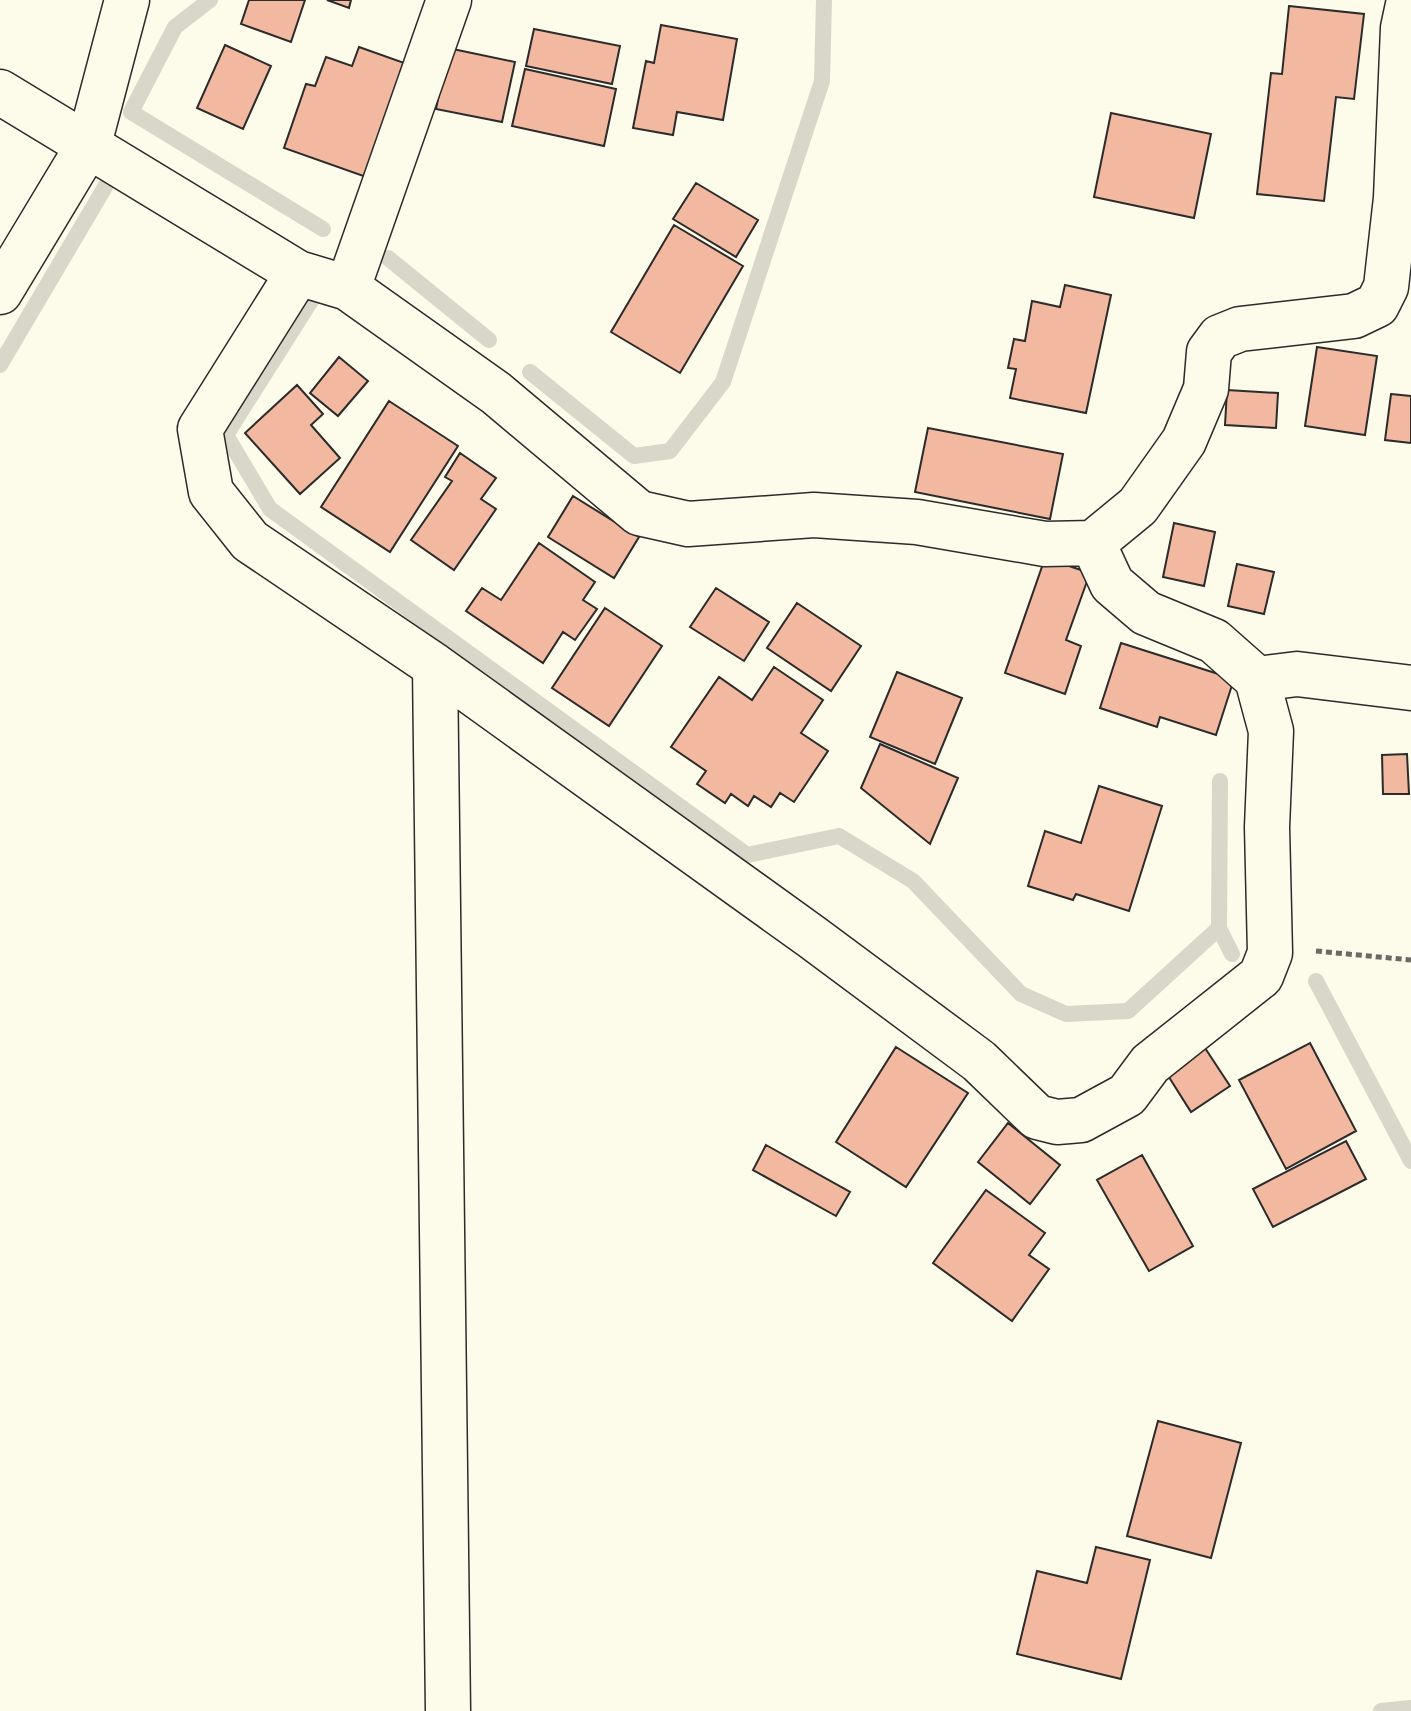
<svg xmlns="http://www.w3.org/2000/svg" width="1411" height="1711" viewBox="0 0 1411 1711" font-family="'DM Sans',sans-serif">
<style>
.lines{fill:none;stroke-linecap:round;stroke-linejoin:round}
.stream{stroke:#d8d7c9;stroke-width:16}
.building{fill:#f2b8a0;stroke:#2b2b2b;stroke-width:2}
.minor-casing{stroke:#2b2b2b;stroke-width:47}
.path{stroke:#6a6964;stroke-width:5;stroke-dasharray:6 4;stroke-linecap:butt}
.minor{stroke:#fdfbea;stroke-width:44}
</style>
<rect width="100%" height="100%" fill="#fdfbea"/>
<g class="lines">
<path class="stream" d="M210 0 175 27 131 112 323 229
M388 258 489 340
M314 296 226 435 270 509 747 855 839 836 913 881 1021 994 1066 1014 1128 1011 1219 928 1220 781
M0 365 105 187
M530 372 634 456 670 451 723 382 822 81 824 0
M1219 928 1232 954
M1316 981 1411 1161
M1381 1711 1411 1708"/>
</g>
<path class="building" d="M249 0H305L291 42 241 24Z
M327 0H351L349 8Z
M1289 6 1364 14 1354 99 1336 97 1324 201 1257 194 1271 73 1282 74Z
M661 25 737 39 723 120 677 112 673 135 633 128 646 61 654 63Z
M534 29 620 46 612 84 526 66Z
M225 45 271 66 243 129 197 108Z
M359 47 410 65 369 178 284 148 306 84 315 86 326 57 352 66Z
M448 48 515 62 502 122 436 109Z
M525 69 616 89 604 146 512 126Z
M1111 113 1211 134 1194 218 1094 197Z
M696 183 758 220 736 257 673 219Z
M674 225 743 266 680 373 611 332Z
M1065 285 1111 295 1086 413 1010 398 1016 369 1008 368 1014 339 1025 341 1032 301 1060 307Z
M1317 347 1377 356 1365 435 1305 426Z
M339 357 368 381 338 416 310 393Z
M297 385 323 414 311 425 340 458 300 494 245 433Z
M1227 390 1278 393 1276 428 1225 425Z
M1391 394 1411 396V443L1385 440Z
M389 401 458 446 390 552 321 507Z
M928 428 1063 454 1050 519 915 492Z
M460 453 496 478 481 499 496 509 454 570 411 540 452 481 445 477Z
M573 496 639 537 614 578 548 537Z
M1174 523 1215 532 1204 586 1163 577Z
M539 543 595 582 583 600 597 609 575 640 563 632 543 663 466 611 482 588 501 600Z
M1045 558 1090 573 1066 640 1081 646 1065 694 1005 673Z
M1237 564 1274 572 1264 614 1228 606Z
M716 588 769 622 744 661 690 627Z
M797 603 861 646 831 691 767 648Z
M605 608 662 646 609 726 552 688Z
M1121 643 1234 679 1216 735 1160 717 1157 727 1100 708Z
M774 667 823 700 801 733 828 751 794 802 780 793 771 807 754 796 748 806 731 794 725 803 697 784 706 771 671 747 719 677 752 700Z
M897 672 962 698 935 764 870 737Z
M880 744 958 778 930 844 861 788Z
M1407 754 1409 794H1383L1382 755Z
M1099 786 1162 806 1129 911 1076 894 1073 900 1028 886 1045 831 1081 843Z
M1310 1043 1356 1131 1286 1169 1239 1080Z
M896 1047 968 1093 906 1187 836 1142Z
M1205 1048 1230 1086 1191 1112 1167 1074Z
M1008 1123 1060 1165 1030 1204 978 1162Z
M1346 1141 1366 1179 1273 1227 1253 1189Z
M766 1145 850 1192 836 1216 753 1170Z
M1142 1155 1193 1246 1149 1271 1097 1180Z
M986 1190 1045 1233 1029 1255 1049 1269 1012 1321 933 1263Z
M1158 1421 1241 1443 1211 1558 1127 1536Z
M1096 1547 1150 1560 1121 1679 1017 1654 1037 1571 1087 1583Z"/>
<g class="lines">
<g class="minor-casing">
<path id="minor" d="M0 92 298 273 348 288 496 393 639 513 688 524 814 515 917 522 1045 544 1093 543 1138 506 1184 441 1206 389 1209 352 1220 337 1240 329 1354 316 1377 305 1386 287 1396 198 1403 28 1409 0
M298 273 200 429 211 492 250 541 435 666 812 937 979 1061 1037 1117 1057 1122 1081 1120 1127 1095 1150 1064 1261 976 1270 953 1267 827 1271 731 1257 679 1214 641 1146 613 1112 584 1093 543
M348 288 449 0
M0 292 89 144 127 0
M435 666 448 1711
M1257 679 1297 674 1411 688"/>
</g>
<path class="path" d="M1316 951 1411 960"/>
<use href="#minor" class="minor"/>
</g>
</svg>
